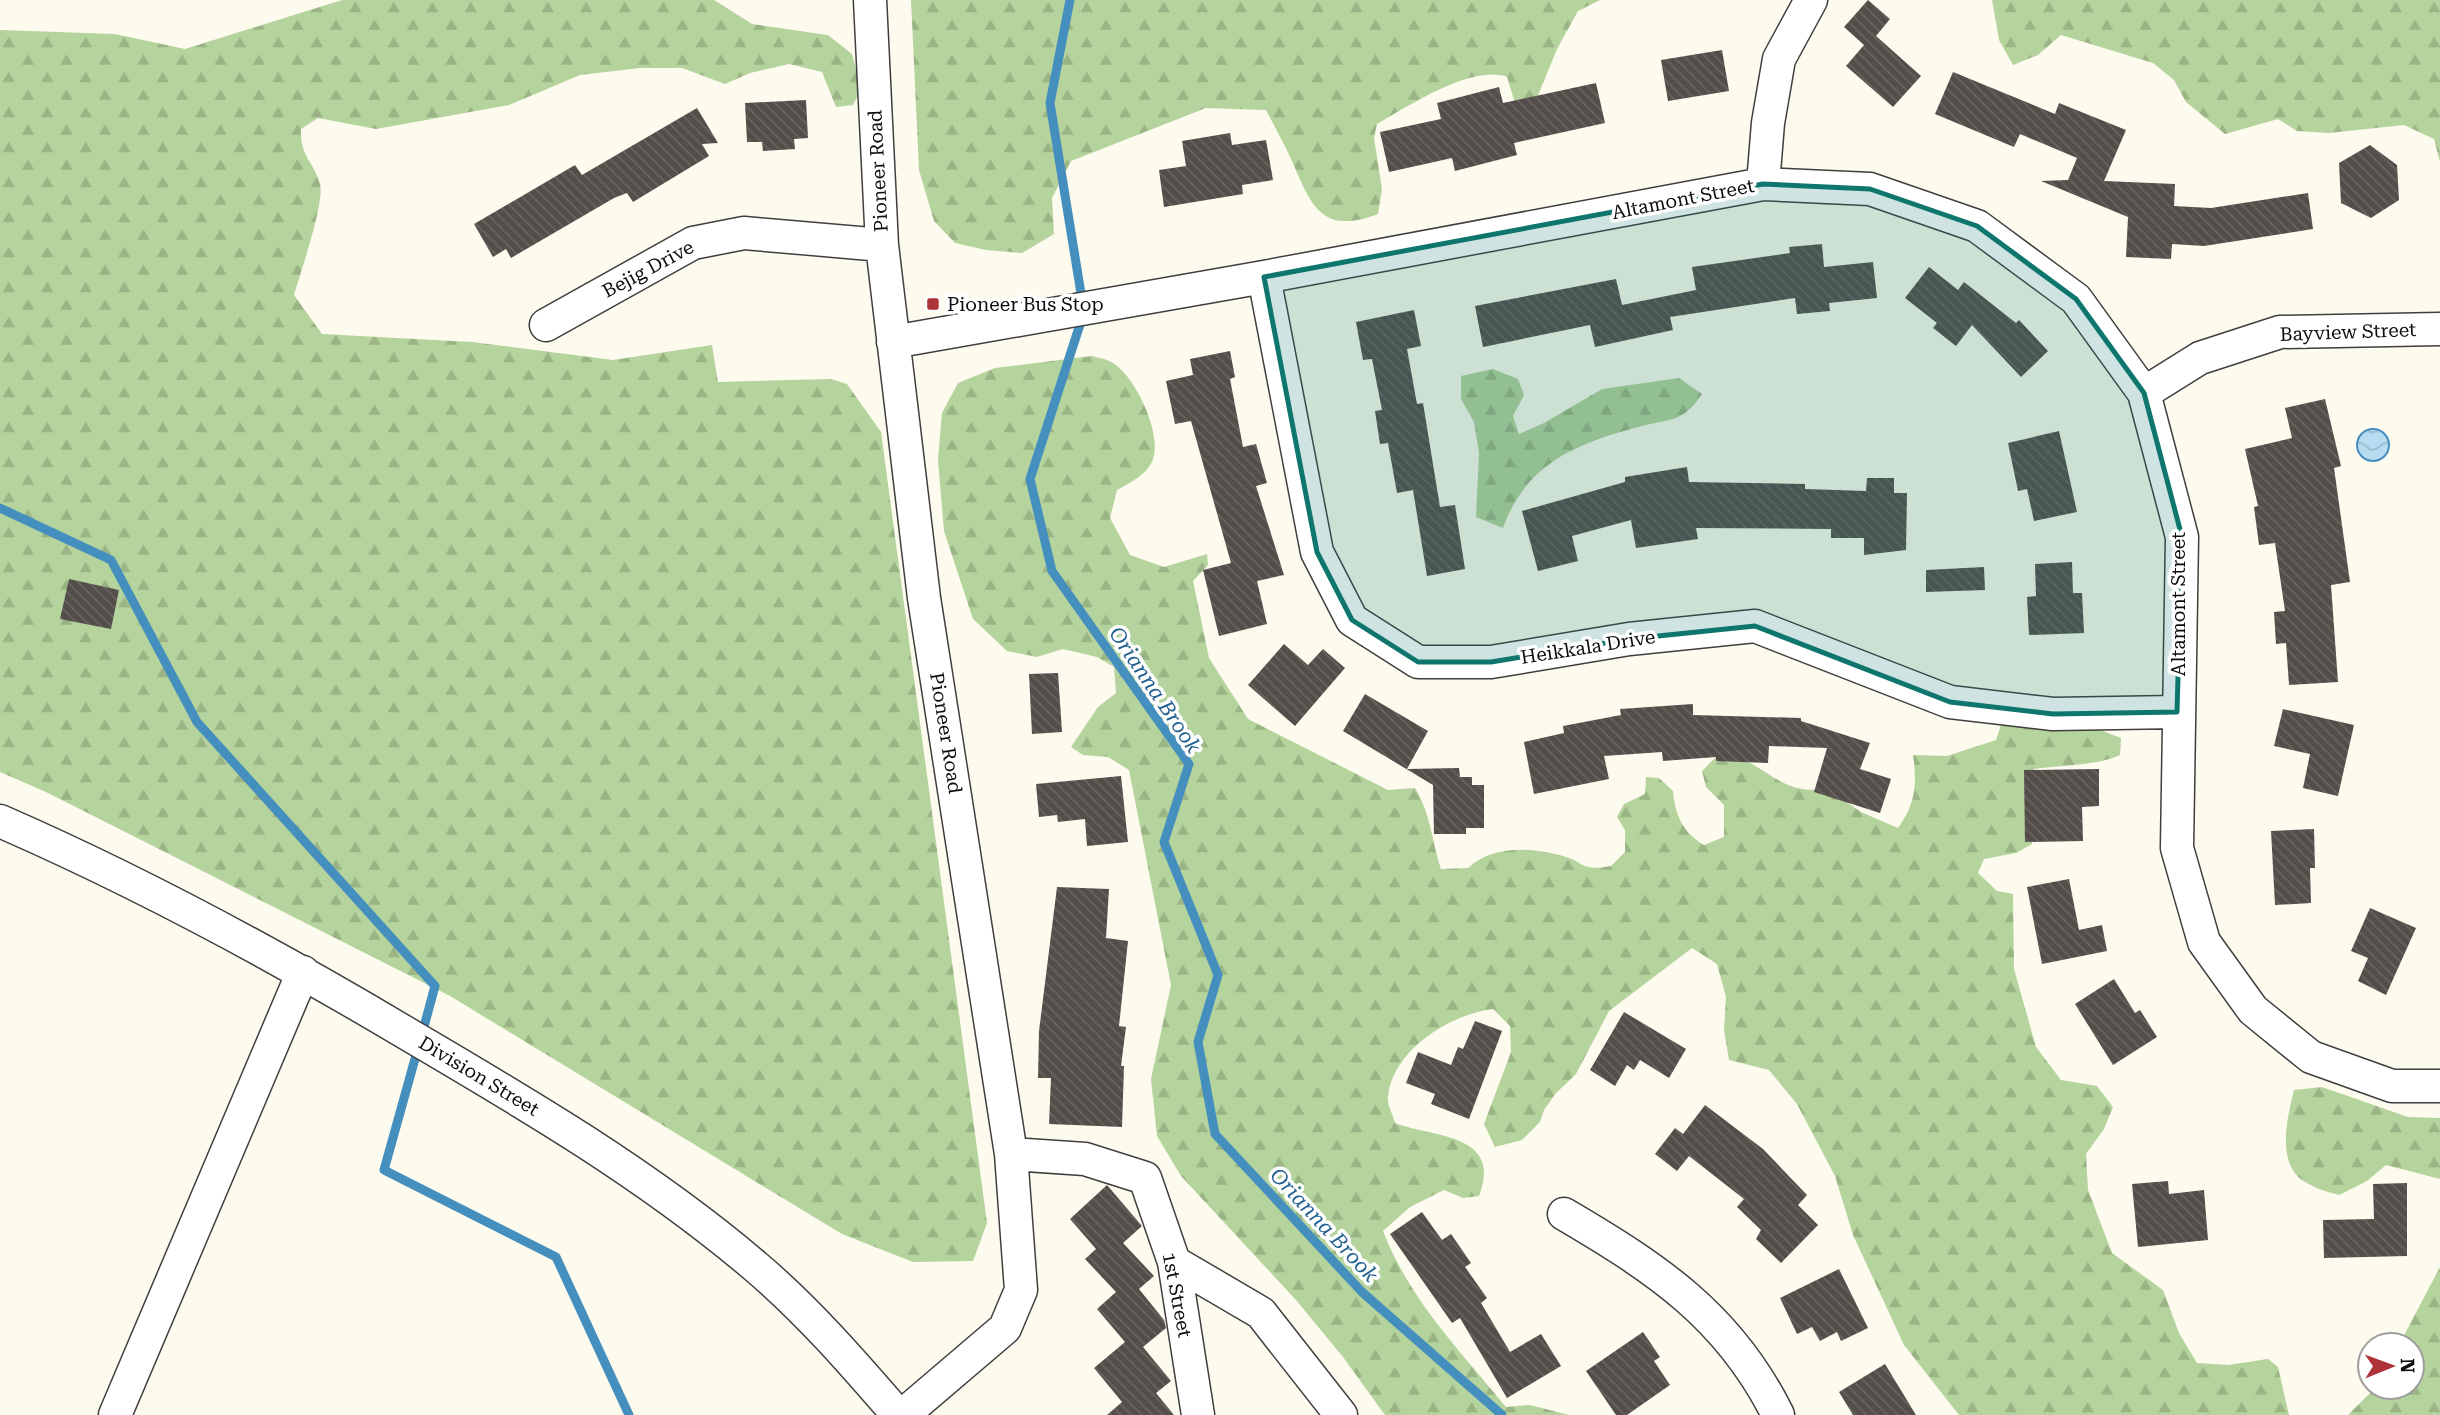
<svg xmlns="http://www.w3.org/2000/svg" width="2440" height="1415" viewBox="0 0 2440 1415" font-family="'Roboto Serif',serif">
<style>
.forest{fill:url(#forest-firs)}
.water{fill:url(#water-waves);stroke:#458fbf;stroke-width:2}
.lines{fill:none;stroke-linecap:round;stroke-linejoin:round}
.stream{stroke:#458fbf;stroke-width:9}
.building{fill:url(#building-back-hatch)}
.minor-casing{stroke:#3f3f3f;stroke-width:35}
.minor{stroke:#fff;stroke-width:32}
.marked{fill:#0f766e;fill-opacity:0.2;stroke:#0f766e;stroke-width:5;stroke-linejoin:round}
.poi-dot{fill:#ae3339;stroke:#fff;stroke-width:2.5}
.labels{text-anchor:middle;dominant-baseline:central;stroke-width:7;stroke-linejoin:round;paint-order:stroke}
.street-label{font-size:19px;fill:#0c0c0c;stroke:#fff}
.poi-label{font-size:19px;fill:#0c0c0c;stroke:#fff;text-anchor:start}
.water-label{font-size:21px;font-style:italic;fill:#236191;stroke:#fff}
</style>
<defs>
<pattern id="forest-firs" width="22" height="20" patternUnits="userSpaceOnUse" patternTransform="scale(1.75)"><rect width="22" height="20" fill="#b5d39c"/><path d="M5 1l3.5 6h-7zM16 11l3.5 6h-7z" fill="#9ab485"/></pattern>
<pattern id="water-waves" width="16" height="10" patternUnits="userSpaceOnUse" patternTransform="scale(1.75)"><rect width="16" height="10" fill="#b7dbf0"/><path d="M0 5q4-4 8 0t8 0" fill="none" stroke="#9cbbcd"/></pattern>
<pattern id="building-back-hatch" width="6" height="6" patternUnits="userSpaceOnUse" patternTransform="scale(1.75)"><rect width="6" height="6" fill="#544e4a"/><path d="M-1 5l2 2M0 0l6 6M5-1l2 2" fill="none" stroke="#686360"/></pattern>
</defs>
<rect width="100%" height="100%" fill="#fdfaee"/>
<path class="forest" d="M342 0H714L752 24 828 35 852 54 861 89 853 105 836 107 822 72 789 64 750 73 725 84 682 68H640L580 75 509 105 376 129 318 118 301 129C300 157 313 160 320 184 325 202 300 274 294 295L322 334 472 342 613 360 712 345 718 382 831 379 847 384 881 432 987 1223 973 1261 913 1262 842 1234 450 996 46 792 0 772V30L115 34 185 49Z
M911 0H1600L1578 11 1557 49 1532 110 1519 116 1507 77C1472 64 1409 106 1377 124L1374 138 1382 189 1378 214C1320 236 1311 204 1291 159 1284 143 1274 126 1266 110L1206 108 1071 161 1052 198 1054 234 1022 253 986 250 955 243 934 221 919 170Z
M1992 0H2440V162L2434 139 2404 125 2329 133 2297 131 2278 119 2225 134 2186 102 2174 80 2153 63 2061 35 2038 55 2013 65 1999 40Z
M1092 356C1099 358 1107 359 1113 363 1135 376 1162 433 1153 459 1148 474 1130 483 1117 490L1110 518 1130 555 1164 567 1207 554 1208 565 1193 581 1209 658 1248 719 1388 790 1415 788C1430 812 1432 841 1441 869L1468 868C1495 843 1537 848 1569 858 1576 860 1582 866 1589 867 1595 869 1605 867 1611 866L1625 852V830L1617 817 1624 804 1645 794 1646 777 1659 778 1673 791C1675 815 1683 833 1704 845L1724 837V805L1706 787 1702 771 1720 753C1731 756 1743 758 1752 764 1781 781 1791 793 1827 789L1861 812 1898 828C1916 803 1917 784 1913 755L1947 756 1996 740 2001 725 2016 716 2095 728 2121 738 2120 755C2096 766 2061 765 2034 769 2026 795 2034 818 2032 844L2016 853 1984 859 1978 873 1997 891 2013 894 2014 969 2036 1047 2061 1080 2097 1086 2113 1107 2104 1129 2086 1154 2088 1190 2112 1253 2163 1290 2179 1333 2197 1363 2228 1365 2268 1359 2278 1367 2289 1415H1959L1904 1345 1853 1235 1835 1176 1797 1104 1769 1070 1729 1060 1724 1030 1726 997 1717 964 1692 948 1609 1011 1576 1074 1556 1093 1544 1110 1540 1122 1522 1140 1495 1147 1484 1124 1511 1052 1510 1026 1493 1009C1451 1014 1392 1050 1388 1097 1387 1105 1393 1115 1395 1123 1434 1138 1503 1133 1479 1196L1463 1198 1444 1190 1410 1207 1383 1231C1409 1299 1461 1352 1506 1407L1530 1405 1569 1415H1385L1343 1357 1296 1300 1181 1176 1157 1136 1151 1079 1171 985 1129 770 1108 757 1083 755 1071 747 1098 707 1116 693 1114 667 1097 657 1063 649 1037 657 1007 651 973 619 944 531 938 460 942 413 958 383 995 368Z
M1493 369 1518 379 1524 395 1513 416 1519 434 1544 423 1602 389 1679 378 1702 394C1682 424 1670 418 1638 427 1575 444 1526 464 1503 528L1476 517 1479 453 1474 422 1461 399V376Z
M2322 1087 2408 1117 2440 1118V1179L2386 1165 2367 1181 2339 1195C2328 1192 2317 1189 2307 1183 2275 1166 2287 1119 2294 1090Z
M2440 1267V1415H2348L2376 1387H2412V1345H2399Z"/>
<path class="water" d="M2357 445a16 16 0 1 1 32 0a16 16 0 1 1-32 0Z"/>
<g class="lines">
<path class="stream" d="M1070 0 1050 103 1084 312 1030 479 1052 571 1189 764 1164 842 1218 975 1198 1042 1215 1134 1362 1292 1502 1415
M0 508 111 560 197 722 435 986 422 1034
M418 1048 384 1170 556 1257 629 1415"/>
</g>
<path class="building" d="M1868 0 1890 19 1876 36 1921 76 1893 107 1846 66 1864 45 1844 27Z
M1722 50 1729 91 1668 101 1661 60Z
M1953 72 2055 114 2059 103 2126 130 2104 181 2175 184 2174 206 2211 208 2308 193 2313 229 2204 246 2172 244 2171 259 2126 257 2128 217 2041 181 2068 180 2077 158 2020 134 2014 147 1935 114Z
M1596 83 1605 123 1514 143 1517 155 1455 171 1452 158 1389 172 1380 132 1441 119 1437 103 1499 87 1503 103Z
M806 100 808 138 794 139 795 149 763 151 762 142H747L745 103Z
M697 108 718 143 702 144 709 156 633 202 627 193 614 198 511 258 506 249 493 257 474 224 575 165 582 175Z
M1230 133 1232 145 1266 140 1273 180 1242 185 1243 194 1164 207 1159 170 1186 166 1182 141Z
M2370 145 2397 165 2399 200 2371 218 2341 203 2339 163Z
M1822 244 1824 267 1873 262 1877 298 1829 303 1830 311 1797 314 1795 298 1670 317 1673 330 1595 347 1590 325 1483 347 1475 306 1616 279 1622 305 1696 290 1692 267 1790 253 1789 247Z
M1929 267 1958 290 1964 282 2016 323 2019 320 2048 351 2021 377 1972 325 1956 346 1933 328 1937 323 1905 298Z
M1414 310 1421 346 1407 349 1417 404 1423 403 1440 507 1455 505 1465 569 1427 576 1413 490 1397 493 1388 443 1380 444 1375 411 1382 410 1372 359 1363 360 1356 322Z
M1230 351 1235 377 1230 379 1243 447 1256 444 1267 483 1256 486 1284 575 1257 581 1267 624 1219 636 1203 570 1231 563 1191 421 1175 424 1166 381 1193 375 1190 359Z
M2325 399 2341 466 2334 468 2350 582 2331 585 2338 682 2289 685 2286 643 2276 644 2274 612 2285 611 2275 543 2259 545 2254 507 2258 506 2245 449 2292 438 2285 408Z
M2059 431 2077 512 2034 521 2027 489 2018 491 2008 443Z
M1687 467 1689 482 1805 484V489L1866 491 1867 478H1894V493H1907L1906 550 1864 555V538H1831V529L1696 528 1698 539 1636 548 1631 520 1572 536 1578 561 1538 571 1522 511 1625 482V477Z
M2072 562 2073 593H2082L2084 633 2029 635 2027 597 2036 596 2035 564Z
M1984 567 1985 590 1926 592V570Z
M69 579 119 590 111 629 60 619Z
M1284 644 1308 665 1323 649 1345 668 1295 726 1248 685Z
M1058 673 1062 732 1032 734 1029 674Z
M1365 694 1428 731 1407 769 1459 768 1460 777H1472V785H1484V828H1466V834H1434L1433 785 1343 731Z
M1693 704V715L1801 718V721L1870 743 1860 769 1891 779 1880 813 1814 792 1827 748 1769 746 1768 763 1716 761V757L1663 761 1662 752 1604 756 1609 779 1534 794 1524 742 1564 733 1563 726 1621 715 1620 709Z
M2283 709 2354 725 2338 796 2303 788 2310 754 2274 746Z
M2099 769V806L2082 807 2083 841 2025 842 2024 770Z
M1121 776 1128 842 1087 846 1085 819 1058 822 1057 815 1039 817 1036 784Z
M2314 829 2315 868H2310L2311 903 2275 905 2271 831Z
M2069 879 2079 930 2102 925 2107 951 2042 964 2027 887Z
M1057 887 1109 889 1106 938 1128 941 1119 1026 1126 1027 1121 1066H1124L1122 1127 1049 1124 1051 1078H1038L1039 1031Z
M2370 908 2416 928 2386 995 2358 981 2368 958 2351 951Z
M2114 979 2135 1013 2140 1010 2157 1037 2113 1065 2075 1004Z
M1624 1012 1686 1049 1669 1078 1640 1060 1634 1070 1627 1065 1615 1086 1590 1070Z
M1475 1021 1502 1031 1469 1119 1431 1104 1435 1094 1406 1083 1418 1052 1451 1065 1458 1047 1463 1049Z
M1705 1105 1763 1149 1807 1195 1798 1205 1818 1225 1781 1263 1756 1239 1761 1230 1737 1207 1744 1199 1689 1156 1677 1171 1655 1154 1675 1128 1683 1134Z
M2168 1181 2169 1194 2204 1190 2208 1240 2138 1247 2132 1184Z
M2407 1183V1256L2324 1258 2323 1220 2374 1219 2373 1184Z
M1107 1185 1142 1226 1123 1243 1154 1276 1139 1289 1164 1320 1166 1328 1143 1347 1171 1381 1156 1393 1174 1415H1107L1122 1402 1094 1368 1125 1342 1097 1309 1116 1292 1085 1259 1096 1249 1070 1219Z
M1422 1212 1442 1240 1451 1234 1471 1263 1465 1267 1487 1298 1481 1303 1510 1352 1541 1334 1561 1366 1507 1398 1460 1318 1452 1323 1390 1234Z
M1839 1269 1868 1328 1841 1341 1837 1332 1820 1341 1812 1327 1797 1334 1780 1298Z
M1643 1332 1660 1357 1654 1361 1670 1385 1627 1415H1616L1586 1371Z
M1885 1364 1916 1415H1853L1839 1392Z"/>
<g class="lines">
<g class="minor-casing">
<path id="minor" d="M870 0 882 245 924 598 1011 1154 1021 1290 1005 1328 903 1415
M1763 184 1768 123 1779 59 1811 0
M1264 277 1317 552 1352 620 1418 662H1491L1629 639 1755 626 1950 702 2053 714 2177 712
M546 325 693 243 744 233 882 245
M893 342 1264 277 1763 184 1870 189 1977 226 2076 299 2144 393 2182 537 2177 848 2204 942 2253 1010 2311 1057 2392 1086H2440
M2144 393 2200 358 2280 332 2440 329
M0 821C140 882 275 955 406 1033 527 1104 648 1175 755 1266 808 1311 853 1363 898 1415
M1011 1154 1085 1159 1145 1178 1174 1262 1198 1415
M1564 1214C1656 1268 1729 1316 1778 1415
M1174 1262 1261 1313 1341 1415
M115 1415 303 972"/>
</g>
<use href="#minor" class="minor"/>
</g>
<path class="marked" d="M1763 184 1870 189 1977 226 2076 299 2144 393 2182 537 2177 712 2053 714 1950 702 1755 626 1629 639 1491 662H1418L1352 620 1317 552 1264 277Z"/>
<rect class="poi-dot" x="926" y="297" width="14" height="14" rx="3.5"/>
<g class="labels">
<g class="street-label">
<text transform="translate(878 171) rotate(-93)">Pioneer Road</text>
<text transform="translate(1683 199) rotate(-11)">Altamont Street</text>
<text transform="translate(648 269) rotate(-28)">Bejig Drive</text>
<text transform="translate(2348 332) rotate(-2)">Bayview Street</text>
<text transform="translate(2178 604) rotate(-90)">Altamont Street</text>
<text transform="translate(1588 647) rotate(-9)">Heikkala Drive</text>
<text transform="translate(946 733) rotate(81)">Pioneer Road</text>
<text transform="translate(479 1076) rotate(31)">Division Street</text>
<text transform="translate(1177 1295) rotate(79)">1st Street</text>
</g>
<g class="poi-label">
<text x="947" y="304">Pioneer Bus Stop</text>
</g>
<g class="water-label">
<text transform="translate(1155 690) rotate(56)">Orianna Brook</text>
<text transform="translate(1324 1225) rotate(47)">Orianna Brook</text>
</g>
</g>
<g transform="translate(2391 1366) rotate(89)"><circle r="33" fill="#ffffff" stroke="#9e9e9e" stroke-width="2"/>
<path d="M0-5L12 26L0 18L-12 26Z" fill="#ae3339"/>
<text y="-10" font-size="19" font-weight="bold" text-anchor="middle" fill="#0c0c0c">N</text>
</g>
</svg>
